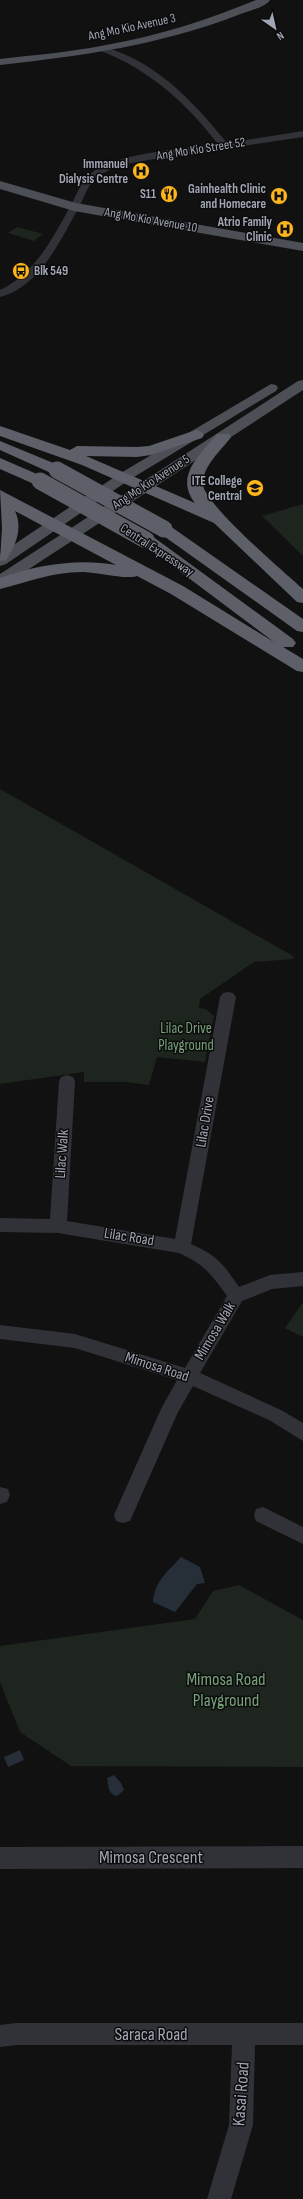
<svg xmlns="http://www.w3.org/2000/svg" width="303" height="2199" viewBox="0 0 303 2199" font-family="'Sofia Sans Condensed',sans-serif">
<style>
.green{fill:#1d251e}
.water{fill:#262f37}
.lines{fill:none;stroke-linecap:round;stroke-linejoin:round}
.minor{fill:#313238;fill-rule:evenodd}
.major{fill:#4d4f57;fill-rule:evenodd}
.highway{fill:#5d6069;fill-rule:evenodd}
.highway-bridge{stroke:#5d6069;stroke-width:17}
.labels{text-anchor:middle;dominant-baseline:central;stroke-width:3;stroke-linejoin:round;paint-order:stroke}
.far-street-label{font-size:13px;fill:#a1a6b4;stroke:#0c0c0d}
.far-poi-label{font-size:13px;font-weight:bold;fill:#a1a6b4;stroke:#0c0c0d;text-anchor:end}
.park-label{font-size:15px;fill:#76a179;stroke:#0c0c0d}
.street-label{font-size:15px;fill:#a1a6b4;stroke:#0c0c0d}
.near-park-label{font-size:18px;fill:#76a179;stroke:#0c0c0d}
.near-street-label{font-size:18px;fill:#a1a6b4;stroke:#0c0c0d}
</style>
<rect width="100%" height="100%" fill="#111112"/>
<path class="green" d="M17 227 43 234 34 241 8 233Z
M303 504V556L262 516Z
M0 789 293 956V959L254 962 200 999 199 1008 206 1009 214 1016 205 1062 157 1057 149 1085 126 1082H84V1072L0 1084Z
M303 1302V1337L285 1328Z
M239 1585 303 1620V1767L71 1766 20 1732 0 1682V1646L195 1619 213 1591Z"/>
<path class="water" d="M181 1557 200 1567 205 1583 197 1584 175 1612 153 1602C154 1582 168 1571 181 1557Z
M20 1750 24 1760 8 1767 4 1757Z
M114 1775 121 1783 124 1790 117 1796C107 1793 109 1786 107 1778Z"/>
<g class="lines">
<path class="minor" d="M101 47C107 46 113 50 119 52 163 69 197 106 227 143L303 131V137L142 161C125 164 107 168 94 180 87 187 84 198 79 207 61 239 40 287 0 297V290C36 273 54 236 72 203 78 191 83 178 94 171 122 152 184 149 218 144 186 103 150 70 101 51Z
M228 992 233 993 236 997 191 1244C218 1256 223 1264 239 1287L270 1275 303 1272V1286L272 1289 242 1301 200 1373 281 1410 303 1423V1441L269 1420 193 1386 178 1412 130 1521 123 1523 116 1521 114 1515 161 1409 177 1380 75 1348 0 1339V1325L75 1334 185 1368 227 1296C212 1275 204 1264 179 1253L58 1233 0 1232V1218L50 1219 59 1081 61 1077 67 1075 73 1077 75 1081 67 1221 175 1239 220 997 223 993Z
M0 1487 8 1489 10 1495 7 1502 0 1504Z
M263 1507 303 1527V1544L256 1521 254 1515 256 1509Z
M303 1846V1868L0 1869V1847Z
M16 2023H303V2045H255L253 2125 231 2199H207L229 2125 232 2045H16L0 2047V2025Z"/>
<path class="major" d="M256 0H270C265 8 247 11 238 15 160 45 82 56 0 65V59C35 55 71 52 106 45 158 36 207 20 256 0Z
M0 181 76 203 303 243V251L74 211 0 189Z
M303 380V390L6 584 0 586V574L298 381Z
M271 384 276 385 278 388 276 391 129 480 6 564 0 566V554L119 474Z"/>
<path class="highway" d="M0 426 70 450 77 446 137 447 149 446 196 430 202 432 204 435 202 438 151 455 137 457 86 456 195 503C174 476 200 455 217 434H229L231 437C221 451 203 465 203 484 202 502 285 573 303 589V603L297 602 214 523 82 465 0 436Z
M0 441 63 467 65 470 63 473H51L0 450Z
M0 458 46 478 48 481 46 484H34L0 469Z
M0 490 183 586 274 642 138 540 140 536H152L293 639 296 643 293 647H283L303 659V672L297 671 171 594 137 576C129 580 94 572 82 572 52 572 28 582 0 589V578C37 565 77 558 116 565L15 511C23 528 16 545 6 560L0 561 2 528Z
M164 524 170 526 303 619V632L297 631 158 532 156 529 158 526Z"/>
<path class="highway-bridge" d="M57 470 164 529
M40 481 146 540"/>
</g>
<defs>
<g id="hospital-disc" transform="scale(0.9)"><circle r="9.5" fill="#ffb71c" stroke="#0c0c0d"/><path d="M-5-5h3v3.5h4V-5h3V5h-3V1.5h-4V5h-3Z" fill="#111"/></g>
<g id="restaurant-disc" transform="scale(0.9)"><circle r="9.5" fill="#ffb71c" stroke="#0c0c0d"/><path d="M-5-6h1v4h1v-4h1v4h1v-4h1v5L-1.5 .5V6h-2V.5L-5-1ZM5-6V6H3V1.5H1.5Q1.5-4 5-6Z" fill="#111"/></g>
<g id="bus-disc" transform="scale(0.9)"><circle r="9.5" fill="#ffb71c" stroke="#0c0c0d"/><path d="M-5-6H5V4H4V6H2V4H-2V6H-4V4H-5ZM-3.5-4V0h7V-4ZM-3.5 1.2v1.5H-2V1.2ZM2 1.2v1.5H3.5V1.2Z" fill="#111"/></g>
<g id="university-disc" transform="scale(0.9)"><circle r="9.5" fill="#ffb71c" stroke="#0c0c0d"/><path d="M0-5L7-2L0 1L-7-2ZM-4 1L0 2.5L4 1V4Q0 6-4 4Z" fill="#111"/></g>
</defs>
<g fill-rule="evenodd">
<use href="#hospital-disc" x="141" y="171"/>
<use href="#restaurant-disc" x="169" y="194"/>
<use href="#hospital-disc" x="279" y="196"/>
<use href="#hospital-disc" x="285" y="229"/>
<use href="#bus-disc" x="21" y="271"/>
<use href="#university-disc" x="255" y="488"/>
</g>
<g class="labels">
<g class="far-street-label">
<text transform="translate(132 27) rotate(-12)">Ang Mo Kio Avenue 3</text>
<text transform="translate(201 149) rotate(-9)">Ang Mo Kio Street 52</text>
<text transform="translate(151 220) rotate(10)">Ang Mo Kio Avenue 10</text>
<text transform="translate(151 482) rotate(-33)">Ang Mo Kio Avenue 5</text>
<text transform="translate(157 550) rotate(33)">Central Expressway</text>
</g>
<g class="far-poi-label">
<text x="128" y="164">Immanuel<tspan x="128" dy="15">Dialysis Centre</tspan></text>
<text x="266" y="189">Gainhealth Clinic<tspan x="266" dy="15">and Homecare</tspan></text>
<text x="156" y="194">S11</text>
<text x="272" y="222">Atrio Family<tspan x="272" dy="15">Clinic</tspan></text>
<text x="34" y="271" text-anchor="start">Blk 549</text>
<text x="242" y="481">ITE College<tspan x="242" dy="15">Central</tspan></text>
</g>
<g class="park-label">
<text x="186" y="1028">Lilac Drive<tspan x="186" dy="17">Playground</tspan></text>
</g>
<g class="street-label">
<text transform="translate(205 1122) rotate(-80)">Lilac Drive</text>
<text transform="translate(62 1154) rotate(-86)">Lilac Walk</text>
<text transform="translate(129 1237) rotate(9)">Lilac Road</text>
<text transform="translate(215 1331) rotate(-59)">Mimosa Walk</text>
<text transform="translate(157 1367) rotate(18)">Mimosa Road</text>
</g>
<g class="near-park-label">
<text x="226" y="1679">Mimosa Road<tspan x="226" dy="21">Playground</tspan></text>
</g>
<g class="near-street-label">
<text x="151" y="1857">Mimosa Crescent</text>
<text x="151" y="2034">Saraca Road</text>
<text transform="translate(241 2094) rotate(-86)">Kasai Road</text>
</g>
</g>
<g transform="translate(275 28) rotate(146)" stroke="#0c0c0d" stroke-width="3" paint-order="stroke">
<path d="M0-3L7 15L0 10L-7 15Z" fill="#a1a6b4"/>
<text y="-6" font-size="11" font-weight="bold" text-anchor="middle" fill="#a1a6b4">N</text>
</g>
</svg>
